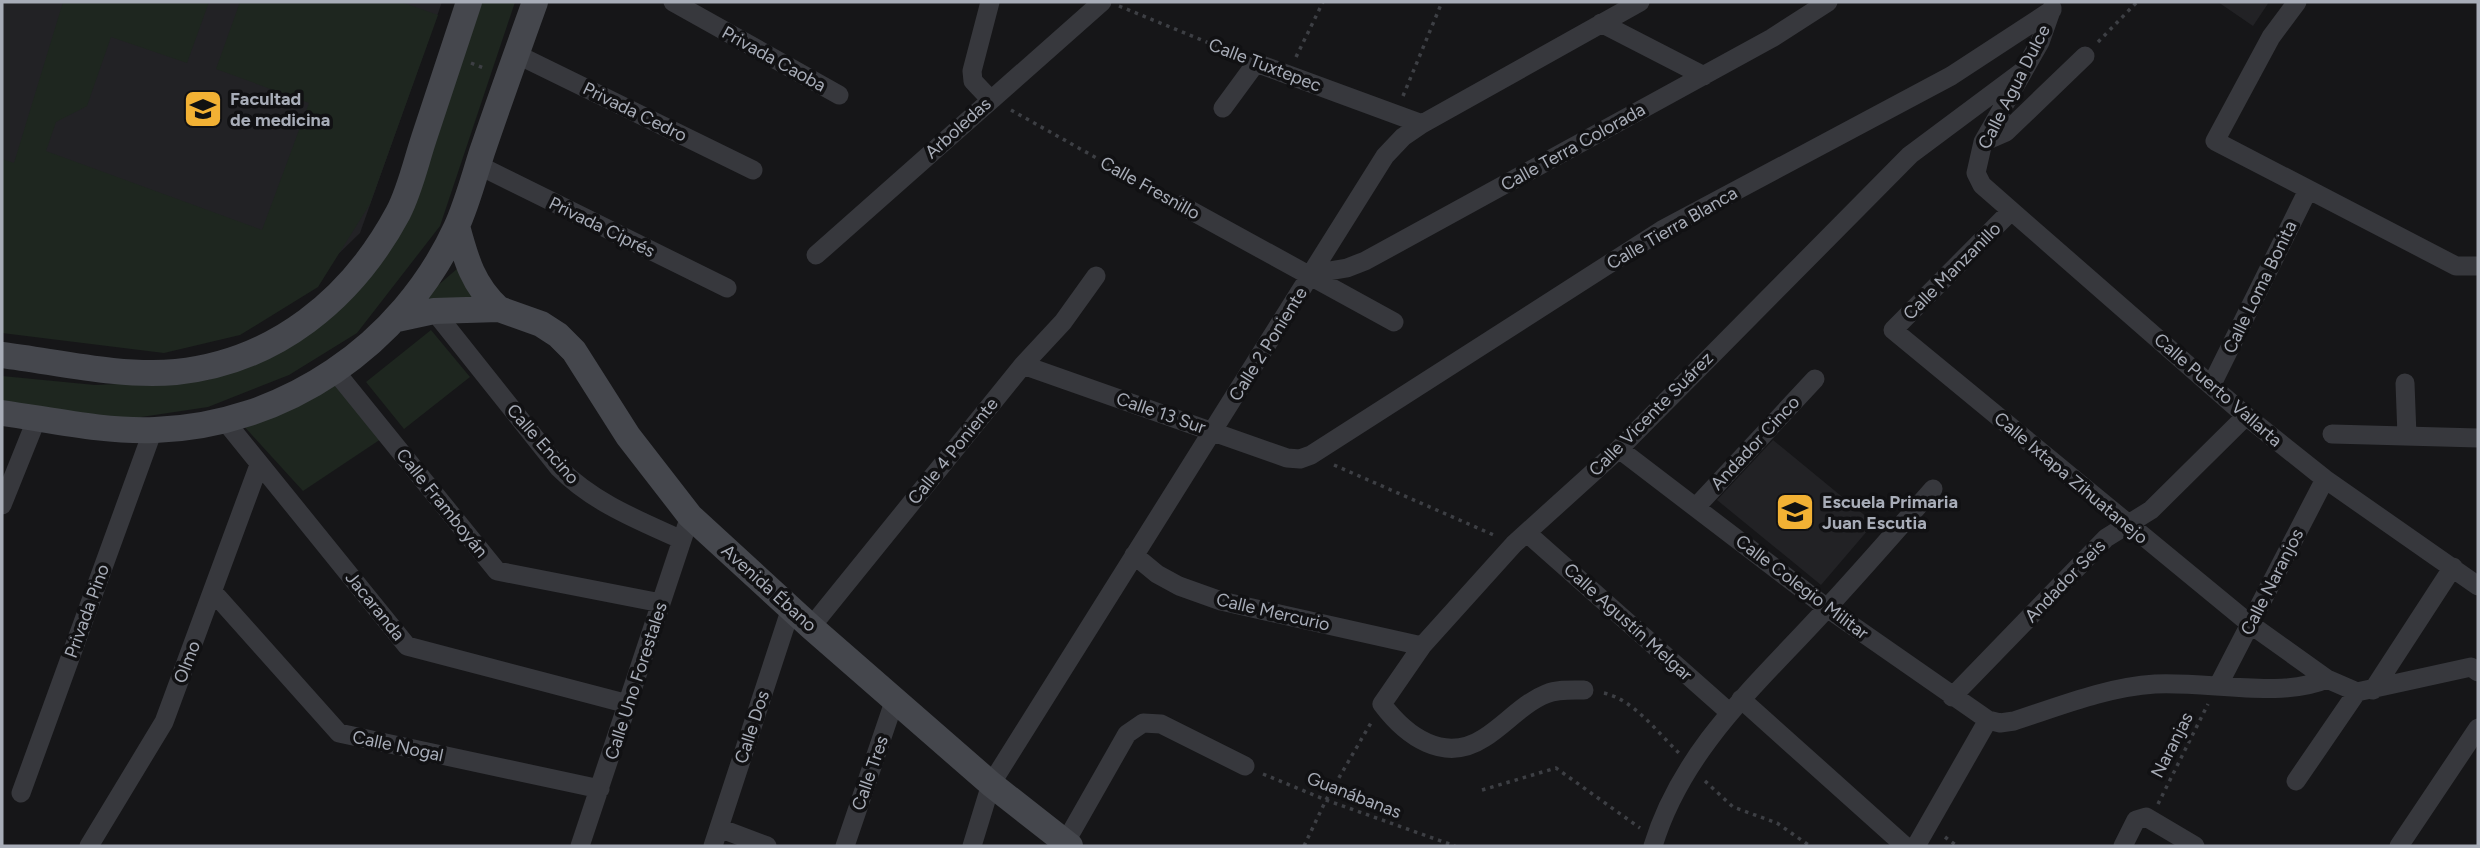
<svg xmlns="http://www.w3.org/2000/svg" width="2480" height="848" viewBox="0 0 2480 848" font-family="Figtree,sans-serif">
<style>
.built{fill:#222225}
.green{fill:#1e261f}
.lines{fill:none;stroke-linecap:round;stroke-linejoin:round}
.path{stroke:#3d3f44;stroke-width:3.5;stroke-dasharray:3.5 5;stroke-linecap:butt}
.street{stroke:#37383d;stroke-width:19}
.secondary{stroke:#45474d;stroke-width:26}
.labels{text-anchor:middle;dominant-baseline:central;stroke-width:7;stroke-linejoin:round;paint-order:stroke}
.street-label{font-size:18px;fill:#a8adb8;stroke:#111113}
.poi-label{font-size:18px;font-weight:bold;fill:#a8adb8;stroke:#111113;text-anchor:start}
</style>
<rect width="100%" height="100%" fill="#161618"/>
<path class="built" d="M2 2H442L360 233 293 298 2 332Z
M2218 2H2269L2253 26Z
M1773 440 1874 523 1821 585 1717 500Z"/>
<path class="green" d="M63 2H209L187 63 111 37 87 106 56 122 46 151 262 230 309 103 216 69 240 2H401L438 15 370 204 318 287 240 335 164 353 2 333V159L14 163Z
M476 2H515L440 226 357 333 289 375 208 407 128 419 2 403V376L95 385 208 380 291 345 406 213Z
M458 268 478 302 413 307Z
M431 330 470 377 404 429 366 382Z
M340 381 381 439 303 491 242 424Z"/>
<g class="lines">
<path class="path" d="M1119 6 1238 55
M2098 42 2137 2
M1296 57 1323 2
M471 63 486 69
M1403 96 1442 2
M1011 110 1166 197
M1334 465 1496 536
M1604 693C1634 700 1657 732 1679 753
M1263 774 1326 800 1455 846
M1705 781 1733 807 1777 823 1810 846
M1482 790 1556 768 1640 828
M2158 804 2208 704
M1945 837 1957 846
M1304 846 1326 800 1372 721"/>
<path class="street" d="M673 2 839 95
M990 2 972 71 973 81 990 99
M2297 2 2271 37 2215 141 2456 266H2478
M2052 8 2040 42 1983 142 1976 173 1982 185 2246 416 2325 479 2478 586
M1601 23 1704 76
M516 54 753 170
M1223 108 1256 63 1422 124
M1983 142 2006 132 2085 56
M478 165 727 288
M1181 205 1394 322
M2011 211 1893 330 2250 624 2327 679 2357 692 2471 667 2478 672
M816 255 1102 2
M1311 274 1347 268 1365 261 1772 38 1828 2
M434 311 559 468C594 503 638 520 682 540
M1023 365 1287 458 1300 459 1311 455 1662 230 1951 76 2052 10
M335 371 497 571 661 603
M2405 383 2407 436
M2212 384 2308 190
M225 421 407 646 628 704
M2332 434 2478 438
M1619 449 1827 608 1988 720 2000 723 2014 721C2060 706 2107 687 2155 684 2208 681 2280 699 2327 679
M2 505 37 418
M1696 507 1815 379
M1527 533 1729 712
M1134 555 1157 574 1179 586 1221 601 1422 646
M214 593 339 733 600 789
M811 627 1023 365 1063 322 1096 276
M2219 684 2325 479
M1584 690C1572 690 1558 689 1546 694 1523 703 1505 725 1484 738 1444 764 1406 736 1382 704L1422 646 1514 544 1619 449 1910 155 2024 70
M2373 690 2453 567
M1952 697 2106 538 2151 510 2246 416
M1741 699 1905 846
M2296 781 2357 692
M21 793 153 430
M719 828 767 846
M1065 843 1127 734 1143 723 1161 724 1245 766
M89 846 164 722 259 465
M580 846 690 516
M713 846 791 608
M845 846 895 699
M972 846 991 784 1385 156 1403 137 1422 124 1640 2
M1653 846C1683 747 1760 682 1827 608 1863 569 1898 529 1933 489
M1916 846 1988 720
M2123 846 2136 820 2146 817 2195 846
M2399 846 2478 728"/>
<path class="secondary" d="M457 226C466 260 473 285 499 309
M397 319 434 311 499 309 541 324 558 335 574 351 628 436 690 516 811 627 991 784 1070 846
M2 355C58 362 119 377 176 372 275 362 352 299 398 213 410 190 416 162 424 138 439 92 454 47 469 2
M2 413C52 420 104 432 155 430 284 426 402 345 456 228 467 204 474 177 482 152 499 102 517 52 535 2"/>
</g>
<defs>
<g id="university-square" transform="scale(2.0125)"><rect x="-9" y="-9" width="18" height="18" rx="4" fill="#f2b134" stroke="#111113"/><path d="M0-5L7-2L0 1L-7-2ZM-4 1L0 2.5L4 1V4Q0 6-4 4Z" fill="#111"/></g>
<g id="school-square" transform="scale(2.0125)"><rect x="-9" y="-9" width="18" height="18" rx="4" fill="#f2b134" stroke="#111113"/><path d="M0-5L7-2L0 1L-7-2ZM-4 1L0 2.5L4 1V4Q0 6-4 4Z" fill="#111"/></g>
</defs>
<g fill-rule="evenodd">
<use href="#university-square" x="203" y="109"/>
<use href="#school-square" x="1795" y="512"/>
</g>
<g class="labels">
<g class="street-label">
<text transform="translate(774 59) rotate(29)">Privada Caoba</text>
<text transform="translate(1265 65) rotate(21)">Calle Tuxtepec</text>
<text transform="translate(2014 87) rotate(-63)">Calle Agua Dulce</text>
<text transform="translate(635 112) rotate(26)">Privada Cedro</text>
<text transform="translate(958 128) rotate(-42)">Arboledas</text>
<text transform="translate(1573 147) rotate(-29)">Calle Terra Colorada</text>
<text transform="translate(1150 188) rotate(29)">Calle Fresnillo</text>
<text transform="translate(602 227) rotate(26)">Privada Ciprés</text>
<text transform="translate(1672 228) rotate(-30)">Calle Tierra Blanca</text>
<text transform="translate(1952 271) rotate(-45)">Calle Manzanillo</text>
<text transform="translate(2260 287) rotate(-64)">Calle Loma Bonita</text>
<text transform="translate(1268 344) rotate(-58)">Calle 2 Poniente</text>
<text transform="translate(2218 390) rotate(41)">Calle Puerto Vallarta</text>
<text transform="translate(1161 413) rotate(19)">Calle 13 Sur</text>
<text transform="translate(1651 414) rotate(-45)">Calle Vicente Suárez</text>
<text transform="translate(1755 443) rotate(-47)">Andador Cinco</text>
<text transform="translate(543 444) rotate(49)">Calle Encino</text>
<text transform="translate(953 451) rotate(-51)">Calle 4 Poniente</text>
<text transform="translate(2071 478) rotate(40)">Calle Ixtapa Zihuatanejo</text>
<text transform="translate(442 503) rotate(51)">Calle Framboyán</text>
<text transform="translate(2065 581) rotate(-46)">Andador Seis</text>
<text transform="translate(2272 582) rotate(-63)">Calle Naranjos</text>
<text transform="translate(1802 587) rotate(37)">Calle Colegio Militar</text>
<text transform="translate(769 588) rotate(42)">Avenida Ébano</text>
<text transform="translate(375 606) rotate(51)">Jacaranda</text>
<text transform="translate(87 611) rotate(-70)">Privada Pino</text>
<text transform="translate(1273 612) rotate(13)">Calle Mercurio</text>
<text transform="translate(1628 622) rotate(42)">Calle Agustín Melgar</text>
<text transform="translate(187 662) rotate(-69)">Olmo</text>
<text transform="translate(636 681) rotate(-72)">Calle Uno Forestales</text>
<text transform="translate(752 727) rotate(-72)">Calle Dos</text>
<text transform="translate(2172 745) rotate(-63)">Naranjas</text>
<text transform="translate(398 746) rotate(12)">Calle Nogal</text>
<text transform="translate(870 773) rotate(-71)">Calle Tres</text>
<text transform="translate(1354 795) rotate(21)">Guanábanas</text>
</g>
<g class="poi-label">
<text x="230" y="99">Facultad<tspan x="230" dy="21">de medicina</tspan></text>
<text x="1822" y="502">Escuela Primaria<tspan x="1822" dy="21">Juan Escutia</tspan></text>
</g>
</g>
<rect width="2480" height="848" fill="none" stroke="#a8adb8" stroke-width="7"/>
</svg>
